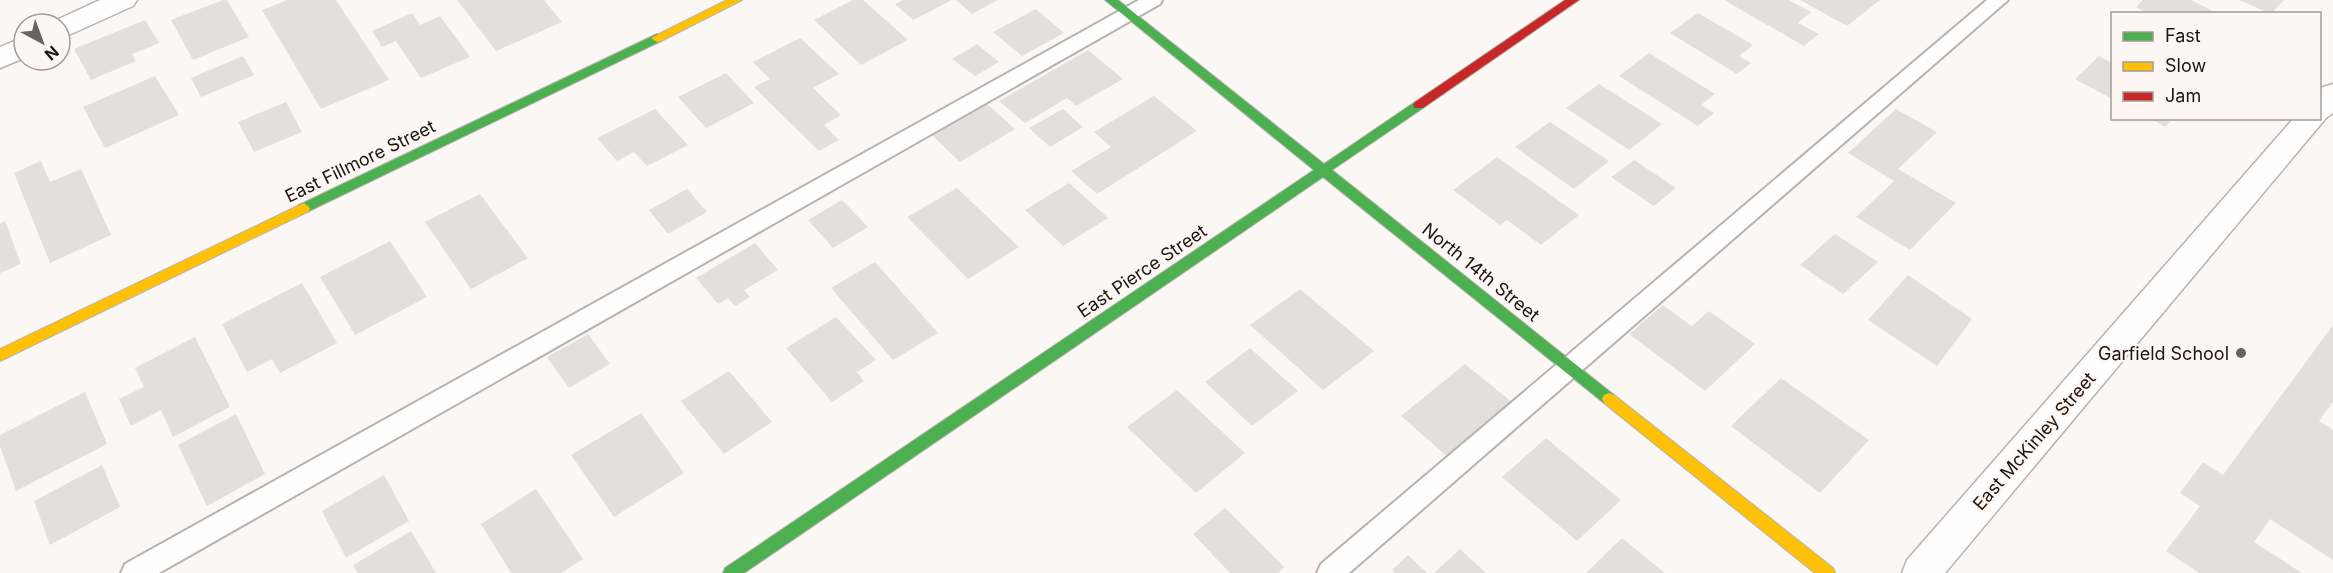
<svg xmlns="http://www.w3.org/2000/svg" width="2333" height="573" viewBox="0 0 2333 573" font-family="Inter,sans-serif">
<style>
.building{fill:#e4dfdd}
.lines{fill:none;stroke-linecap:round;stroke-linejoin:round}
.lane-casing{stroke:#b8b3b0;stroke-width:4}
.street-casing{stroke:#b8b3b0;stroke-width:3}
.fast-casing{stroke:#b8b3b0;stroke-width:2}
.slow-casing{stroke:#b8b3b0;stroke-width:2}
.jam-casing{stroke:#b8b3b0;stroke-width:2}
.lane{fill:#fefefe;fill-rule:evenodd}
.street{fill:#fefefe;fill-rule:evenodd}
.fast{fill:#4caf50;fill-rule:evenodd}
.slow{fill:#ffc107;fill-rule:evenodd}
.jam{fill:#c62828;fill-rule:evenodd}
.poi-dot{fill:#696461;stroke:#fef6f2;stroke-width:2}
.labels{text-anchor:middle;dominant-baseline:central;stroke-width:4.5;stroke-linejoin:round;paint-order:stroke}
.street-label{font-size:18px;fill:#1b1512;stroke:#fef6f2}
.poi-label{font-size:18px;fill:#1b1512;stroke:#fef6f2;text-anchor:end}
</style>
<rect width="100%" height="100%" fill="#fbf7f5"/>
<path class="building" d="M223 0H227L249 37 193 60 171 20Z
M287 0H336L389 80 321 109 262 10Z
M457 0H544L562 22 496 51Z
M853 0H863L908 40 861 65 814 20Z
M903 0H952L913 20 895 4Z
M956 0H998L972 14Z
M1724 0H1789L1811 12 1798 23 1819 34 1804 46Z
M1800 0H1880L1847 26Z
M2143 0H2191L2219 14H2148L2136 7Z
M2239 0H2284L2271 14Z
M1036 9 1064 33 1022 56 993 32Z
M412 13 420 25 440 16 470 57 421 78 396 41 382 47 372 31Z
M1698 13 1753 45 1739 56 1751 63 1737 74 1670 33Z
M145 20 159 43 132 54 136 61 91 80 74 49Z
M800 38 839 74 813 88 841 115 824 125 839 140 819 151 754 87 770 79 753 62Z
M977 44 999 62 975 76 952 59Z
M1088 50 1123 79 1076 106 1067 98 1025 123 999 101Z
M1649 53 1715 94 1701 105 1714 113 1698 126 1619 76Z
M243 56 254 75 201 97 191 78Z
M2099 56 2112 63V99L2075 79Z
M726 73 754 103 706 128 678 97Z
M155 76 179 115 105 148 83 107Z
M1599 84 1662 124 1629 150 1566 108Z
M1154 96 1197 131 1097 194 1071 171 1111 147 1094 132Z
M286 102 302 132 254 152 238 122Z
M987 104 1015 129 960 162 932 135Z
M655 109 688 145 647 166 634 152 617 161 597 138Z
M1063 109 1083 127 1050 147 1029 128Z
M1896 109 1937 132 1898 169 1956 203 1910 250 1856 217 1894 181 1848 153Z
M2149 118H2174L2165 127Z
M1550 122 1609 161 1574 189 1515 147Z
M1497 157 1579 215 1541 245 1507 220 1500 225 1453 190Z
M1634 160 1676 188 1654 206 1611 177Z
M41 161 50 182 81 169 111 235 50 263 14 173Z
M1069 183 1108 218 1063 246 1025 210Z
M957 188 1019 247 968 279 907 217Z
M687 189 707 212 668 234 649 210Z
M480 194 528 258 471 289 425 222Z
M842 200 868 227 833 248 808 220Z
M5 221 21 264 0 273V224Z
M1835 234 1878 262 1843 294 1800 265Z
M390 241 427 297 355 335 320 277Z
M755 243 778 270 744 290 750 297 735 306 728 298 718 304 696 278Z
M875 262 938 333 893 360 831 288Z
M1908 275 1972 319 1937 366 1868 320Z
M302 283 337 343 280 373 272 359 247 372 222 324Z
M1300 289 1374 351 1323 390 1250 325Z
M1663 305 1692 326 1709 311 1755 344 1705 391 1629 334Z
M836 317 876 360 857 372 864 381 832 402 786 348Z
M2333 325V402L2319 421 2333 430V560L2270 519 2254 542 2302 573H2199L2166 551 2200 506 2180 493 2203 462 2223 475Z
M588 334 610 364 569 388 547 357Z
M195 337 230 407 173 437 161 410 131 426 119 399 144 387 135 368Z
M1250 348 1298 391 1252 426 1205 382Z
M1465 364 1513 403 1449 458 1401 416Z
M729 371 772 422 724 454 681 401Z
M1781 378 1869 440 1820 493 1731 426Z
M1177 390 1245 453 1196 493 1127 427Z
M85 392 107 444 16 491 0 446V435Z
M641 413 684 473 614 517 571 455Z
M236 414 265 474 207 506 178 445Z
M1546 438 1621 500 1577 541 1502 477Z
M102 465 120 507 50 545 34 501Z
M384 475 409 521 346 558 322 511Z
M536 489 583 559 561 573H511L481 524Z
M1225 508 1284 567 1278 573H1230L1193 534Z
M411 531 436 573H357L353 565Z
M1622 538 1665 573H1586Z
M1460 549 1486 573H1434Z
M1408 555 1427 573H1395L1392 570Z"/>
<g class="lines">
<g class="lane-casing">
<path id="lane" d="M1139 0H1162L1160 4 159 573H121L125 564Z
M1987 0H2008L1349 573H1317L1321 564Z"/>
</g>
<g class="street-casing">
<path id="street" d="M100 0H137L133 6 60 39V24L50 23Z
M24 37V58L0 68V47Z
M2333 84V113L2326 118 1945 573H1902L1907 560 2294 118H2320V90L2323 87Z"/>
</g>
<g class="fast-casing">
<path id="fast" d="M1105 0H1118L1324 164 1415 102H1423L1425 105 1423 108 1332 170 1614 395 1616 399 1614 403 1609 405 1604 403 1323 177 744 573H723L725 568 1314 170Z
M657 34 663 38 661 41 309 211 304 213 298 208 299 205Z"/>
</g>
<g class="slow-casing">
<path id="slow" d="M727 0H742L661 41 657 42 651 38Z
M304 203 310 208 309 211 0 361V349Z
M1609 393 1614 395 1833 568 1835 573H1815L1604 403 1602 399 1604 395Z"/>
</g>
<g class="jam-casing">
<path id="jam" d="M1565 0H1579L1423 108H1415L1413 105 1415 102Z"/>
</g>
<use href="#lane" class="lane"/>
<use href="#street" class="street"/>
<use href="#fast" class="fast"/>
<use href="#slow" class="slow"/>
<use href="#jam" class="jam"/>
</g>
<circle class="poi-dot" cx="2241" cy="353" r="6"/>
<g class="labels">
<g class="street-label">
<text transform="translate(360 161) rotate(-26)">East Fillmore Street</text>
<text transform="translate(1142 271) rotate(-34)">East Pierce Street</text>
<text transform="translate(1481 272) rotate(39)">North 14th Street</text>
<text transform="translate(2034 441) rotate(-49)">East McKinley Street</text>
</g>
<g class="poi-label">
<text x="2229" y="353">Garfield School</text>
</g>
</g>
<rect x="2111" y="12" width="210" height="108" fill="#fef6f2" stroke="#a39c98" stroke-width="1.5"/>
<rect x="2123" y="32" width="30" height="9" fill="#4caf50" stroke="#a39c98" stroke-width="1.5"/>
<text x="2165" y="42" font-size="18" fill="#1b1512">Fast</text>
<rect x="2123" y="62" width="30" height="9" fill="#ffc107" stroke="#a39c98" stroke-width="1.5"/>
<text x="2165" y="72" font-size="18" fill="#1b1512">Slow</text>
<rect x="2123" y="92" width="30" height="9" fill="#c62828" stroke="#a39c98" stroke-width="1.5"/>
<text x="2165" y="102" font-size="18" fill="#1b1512">Jam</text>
<g transform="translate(42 42) rotate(139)"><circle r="28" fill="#fef6f2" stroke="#a39c98" stroke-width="1.5"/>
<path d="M0-4.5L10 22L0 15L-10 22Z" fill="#696461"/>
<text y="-9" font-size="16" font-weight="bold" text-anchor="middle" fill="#1b1512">N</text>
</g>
</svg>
